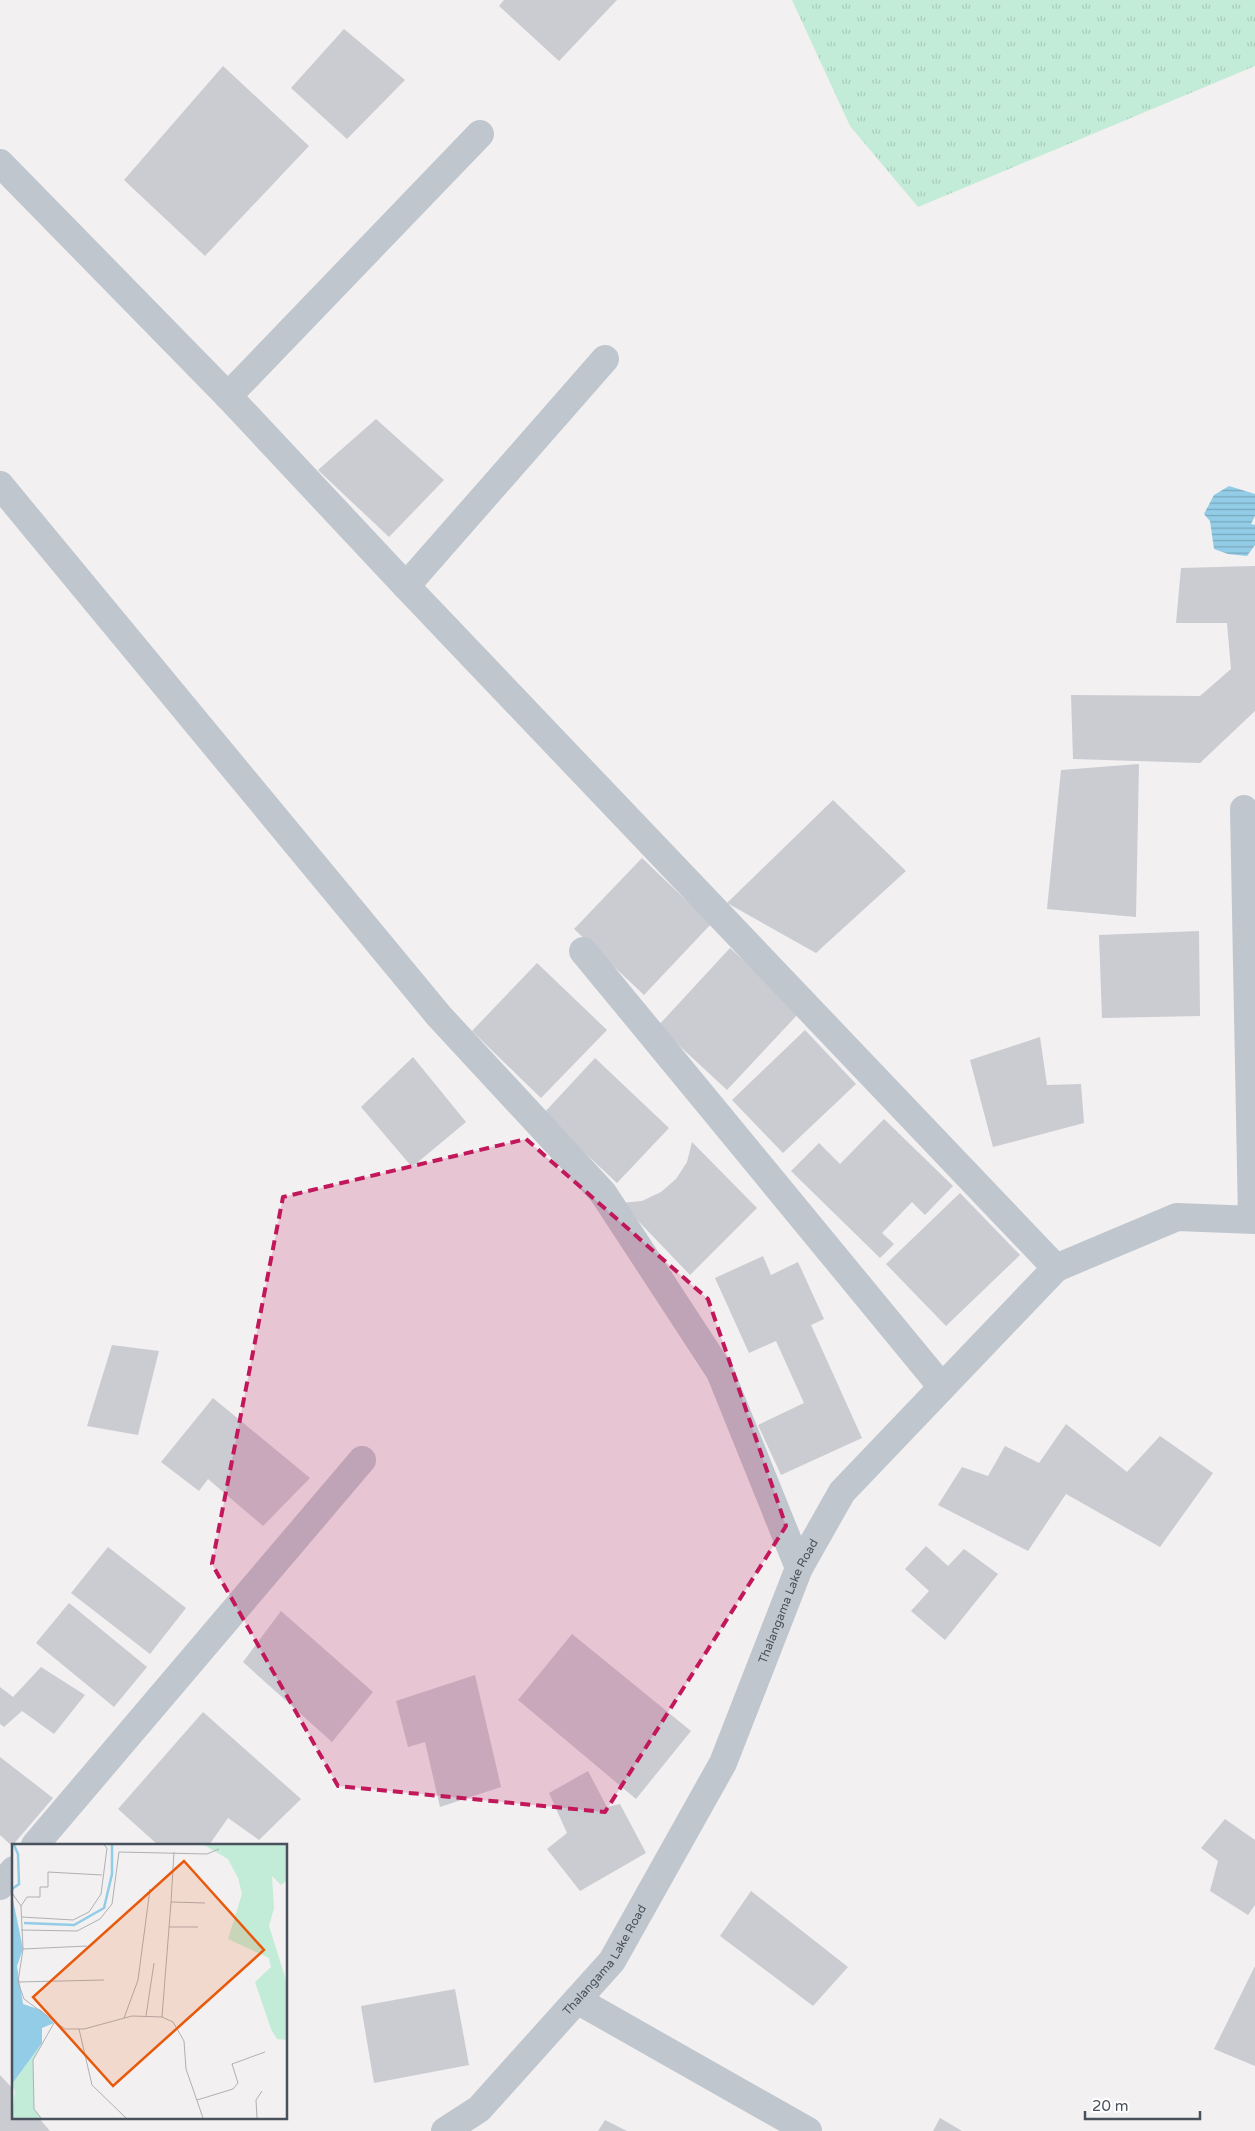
<svg xmlns="http://www.w3.org/2000/svg" width="1255" height="2131" viewBox="0 0 1255 2131" font-family="'Varela Round',sans-serif">
<style>
.grass{fill:url(#grass-tufts)}
.water{fill:url(#water-rules)}
.building{fill:#caccd2}
.lines{fill:none;stroke-linecap:round;stroke-linejoin:round}
.minor{stroke:#bfc6ce;stroke-width:28}
.marked{fill:#c2185b;fill-opacity:0.2;stroke:#c2185b;stroke-width:4;stroke-dasharray:10 6;stroke-linejoin:round}
.labels{text-anchor:middle;dominant-baseline:central;stroke-width:4;stroke-linejoin:round;paint-order:stroke}
.street-label{font-size:12px;fill:#49515c;stroke:#fff}
.inset-river{fill:none;stroke:#92cce6;stroke-width:2.5}
.inset-road{fill:none;stroke:#aeb0b5;stroke-width:1}
.view{fill:#e8590c;fill-opacity:0.15;stroke:#e8590c;stroke-width:2.5}
.inset-edge{fill:none;stroke:#49515c;stroke-width:2.5}
</style>
<defs>
<pattern id="grass-tufts" width="24" height="20" patternUnits="userSpaceOnUse" patternTransform="scale(1.25)"><rect width="24" height="20" fill="#c2ecd7"/><path d="M3 7l-1-3M5 7V3M7 7l1-3M15 17l-1-3M17 17v-4M19 17l1-3" fill="none" stroke="#a8ccbb"/></pattern>
<pattern id="water-rules" width="6" height="5" patternUnits="userSpaceOnUse" patternTransform="scale(1.25)"><rect width="6" height="5" fill="#92cce6"/><path d="M0 2.5h6" fill="none" stroke="#79a8be"/></pattern>
</defs>
<rect width="100%" height="100%" fill="#f2f0f0"/>
<path class="grass" d="M792 0H1255V66L918 207 850 126Z"/>
<path class="water" d="M1229 486 1255 494V516L1251 524 1255 525V545L1247 556 1228 554 1214 549 1210 521 1204 514 1214 495Z"/>
<path class="building" d="M504 0H617L559 61 499 6Z
M344 29 405 80 347 139 291 88Z
M223 66 309 146 205 256 124 180Z
M376 419 444 480 389 537 318 470Z
M1255 566V711L1200 763 1073 759 1071 695 1200 696 1231 669 1227 623H1176L1181 568Z
M1139 764 1136 917 1047 909 1061 770Z
M833 800 906 871 816 953 727 903Z
M642 858 711 924 644 995 574 929Z
M1199 931 1200 1016 1102 1018 1099 935Z
M730 948 800 1012 727 1090 658 1026Z
M537 963 607 1030 541 1098 472 1031Z
M805 1030 856 1084 783 1153 732 1100Z
M1040 1037 1047 1085 1081 1084 1084 1123 993 1147 970 1060Z
M413 1057 466 1122 412 1167 361 1107Z
M595 1058 669 1128 617 1183 543 1114Z
M884 1119 953 1186 925 1215 912 1202 882 1233 894 1244 880 1258 791 1171 819 1143 840 1164Z
M692 1142 757 1208 690 1275 621 1203 642 1201 661 1192 676 1179 687 1162Z
M960 1193 1020 1255 946 1326 886 1264Z
M763 1256 771 1275 798 1262 824 1319 811 1325 862 1438 781 1475 758 1425 804 1403 776 1341 749 1353 715 1278Z
M112 1345 159 1351 138 1435 87 1426Z
M213 1398 310 1478 263 1526 208 1479 199 1491 161 1462Z
M1066 1424 1127 1472 1160 1436 1213 1473 1160 1547 1066 1494 1028 1551 938 1505 962 1467 988 1476 1005 1446 1039 1463Z
M926 1546 948 1566 964 1549 998 1574 945 1640 911 1611 929 1591 905 1569Z
M108 1547 186 1608 150 1654 71 1593Z
M69 1603 147 1667 114 1707 36 1643Z
M281 1611 373 1692 332 1742 243 1662Z
M572 1634 691 1731 636 1799 518 1700Z
M41 1667 85 1695 54 1734 22 1711 4 1727 0 1724V1687L13 1697Z
M475 1675 501 1787 440 1807 425 1742 408 1747 396 1701Z
M203 1712 301 1799 259 1840 228 1818 209 1845H158L118 1809Z
M0 1757 53 1798 12 1846 0 1835Z
M588 1771 607 1807 620 1804 646 1853 580 1891 547 1849 567 1833 549 1793Z
M1225 1819 1255 1840V1905L1248 1915 1210 1891 1218 1861 1201 1848Z
M751 1891 848 1967 813 2006 720 1936Z
M1255 1966V2066L1214 2049Z
M455 1989 469 2065 374 2083 361 2006Z
M0 2075 14 2090V2117H38L50 2131H0Z
M940 2118 962 2131H933Z
M605 2120 627 2131H598Z"/>
<g class="lines">
<g class="minor">
<path d="M480 134 228 396 406 586 1056 1268"/>
<path d="M0 163 228 396"/>
<path d="M0 485 439 1016 603 1193 720 1372 799 1568"/>
<path d="M406 586 605 359"/>
<path d="M1244 809 1252 1219"/>
<path d="M583 951 942 1387"/>
<path d="M35 1845 362 1460"/>
<path d="M0 1886 14 1870"/>
<path d="M577 2000 808 2131"/>
<path id="s1" d="M445 2131 479 2109 612 1961 723 1763 799 1568 842 1492 1056 1268 1177 1217 1255 1220"/>
</g>
</g>
<path class="marked" d="M526 1139 708 1299 786 1526 605 1812 338 1786 212 1564 283 1197Z"/>
<g class="labels">
<g class="street-label">
<text stroke="none"><textPath href="#s1" startOffset="641">Thalangama Lake Road</textPath></text>
<text stroke="none"><textPath href="#s1" startOffset="236">Thalangama Lake Road</textPath></text>
</g>
</g>
<g transform="translate(12 1844)">
<rect width="275" height="275" fill="#f2f0f0"/>
<path d="M192 1H275V36L269 41 260 32 262 64 257 82 275 139V196L265 195 259 185 243 138 259 123 257 114 216 95 230 50 226 34 216 15Z" fill="#c2ecd7"/>
<path d="M30 199 21 216 22 265 29 274H0L3 247 0 240Z" fill="#c2ecd7"/>
<path d="M0 51 11 105 5 122 11 160 29 166 42 179 30 184V199L0 240Z" fill="#92cce6"/>
<path class="inset-river" d="M0 45 7 40 6 10 2 1M12 79 62 81 92 64 100 30V1"/>
<path class="inset-road" d="M0 49 9 62 11 105 6 138 12 155 53 185H72L120 172 150 173 161 178 172 197 174 225 191 274M159 58 162 8M9 62 15 53H28V43H36V28L90 31M10 73 61 76 77 68 89 50 95 4 92 1M157 83H186M9 86 65 87 88 75 100 60 107 8 195 10 207 5M11 105 75 102M6 138 92 136M134 172 142 119M150 173 159 58 193 59M112 174 126 136 138 45M166 183 194 157M67 185 80 241 114 274M185 256 221 245 226 239 220 220 253 208M29 274 22 265 21 216 42 179M245 274 244 256 250 247"/>
<path class="view" d="M172 17 252 106 101 242 21 153Z"/>
<rect width="275" height="275" class="inset-edge"/>
</g>
<path d="M1085 2111v8h115v-8" fill="none" stroke="#49515c" stroke-width="2.5"/>
<text x="1092" y="2111" font-size="15" fill="#49515c" stroke="#ffffff" stroke-width="4" paint-order="stroke">20 m</text>
</svg>
